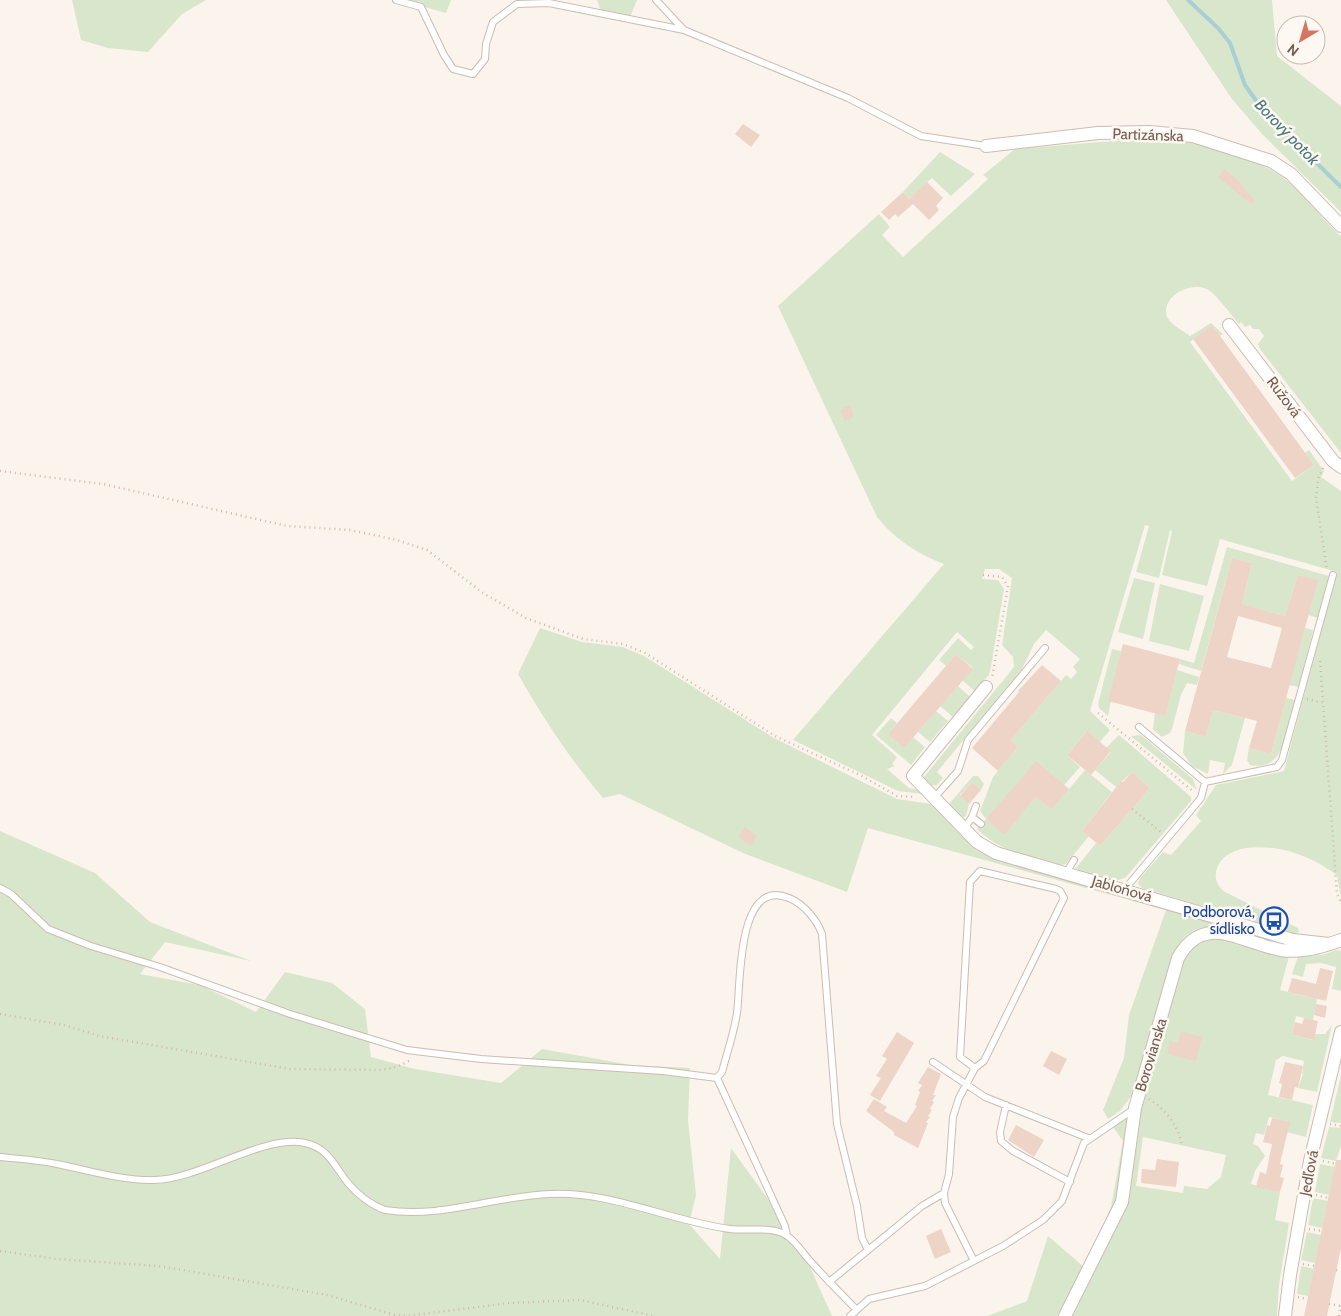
<svg xmlns="http://www.w3.org/2000/svg" width="1341" height="1316" viewBox="0 0 1341 1316" font-family="Cabin,sans-serif">
<style>
.green{fill:#d8e7cb;fill-rule:evenodd}
.lines{fill:none;stroke-linecap:round;stroke-linejoin:round}
.stream{stroke:#a9cfd3;stroke-width:4}
.building{fill:#edd4c6;fill-rule:evenodd}
.service-casing{stroke:#ccbcb2;stroke-width:8}
.minor-casing{stroke:#ccbcb2;stroke-width:14}
.path{stroke:#d3b7a9;stroke-width:2.5;stroke-dasharray:1 4;stroke-linecap:butt}
.service{stroke:#fff;stroke-width:6}
.minor{stroke:#fff;stroke-width:12}
.labels{text-anchor:middle;dominant-baseline:central;stroke-width:5;stroke-linejoin:round;paint-order:stroke}
.street-label{font-size:15px;fill:#745c51;stroke:#fdf8f2}
.transit-label{font-size:15px;fill:#164399;stroke:#fdf8f2;text-anchor:end}
.water-label{font-size:16px;font-style:italic;fill:#49777d;stroke:#fdf8f2}
</style>
<rect width="100%" height="100%" fill="#fbf4ec"/>
<path class="green" d="M72 0H206L182 14 148 52 108 48 81 40Z
M400 0H451L446 13Z
M597 0H637L630 17 601 12Z
M1166 0H1272L1277 56 1341 106V212L1262 134 1232 99Z
M1149 138C1194 140 1255 154 1290 183 1309 198 1322 220 1341 236V453L1260 349 1258 344 1264 336 1259 329H1253L1250 325 1245 327 1241 322 1239 324C1232 316 1215 293 1207 289 1192 282 1165 294 1166 312 1166 323 1183 330 1190 336L1211 323 1223 334 1220 336 1212 325 1190 342 1292 481 1314 465 1305 453 1309 450 1324 471 1321 477 1341 491V898L1337 875C1317 861 1297 851 1273 848 1260 847 1247 846 1235 851 1216 858 1208 880 1225 892L1298 928 1299 932 1295 934 1142 888 1138 884 1140 878 1163 852 1171 855 1201 821 1196 815 1216 785 1284 771 1337 572 1220 539 1207 586 1162 575 1172 531 1170 530 1159 578 1136 572 1149 526 1145 525 1090 711 1110 730 1100 742 1086 732 1067 755 1080 767 1050 801 1040 792 986 819 1004 834 1036 797 1051 810 1085 770 1112 792 1082 831 1089 836 1066 864 1061 865C1031 857 1000 852 977 829L986 819 980 811 993 777 1018 747 1011 740 1066 675 1071 679 1077 672 1073 667 1080 659 1046 630 1034 644 1021 671 937 772 943 778 937 785 930 786 923 778 1014 667 1013 657 1002 645 1012 578 999 569H985L982 579 998 580 1004 589 991 667 989 675 975 691 962 680 973 668 956 654 946 666 939 660 958 638 971 650 974 647 957 632 872 735 897 757 892 764 895 766 887 769 909 788 919 790 923 794 898 791 793 740 944 564C916 553 896 540 877 517L778 306 879 214 890 227 882 235 903 257 988 179 983 175 1015 149Z
M940 152 975 174 951 196 932 178 909 199 903 192Z
M1227 547 1329 576 1318 618 1308 615 1317 580 1298 575 1285 616 1242 604 1252 563 1232 558 1201 671 1179 664 1180 659 1194 663Z
M1134 578 1155 583 1143 639 1118 632Z
M1160 584 1204 596 1189 651 1149 641Z
M540 628 582 642 623 647 644 656 774 738 897 799 931 804 970 843 990 857 1263 935 1262 940C1229 930 1196 911 1175 951L1132 1095 1120 1111 1108 1119 1103 1110 1124 1058 1129 1015 1166 910 868 828 847 892 743 853 620 794 603 798C570 759 543 718 518 674Z
M1305 628 1313 630 1299 687 1289 685Z
M1112 649 1121 651 1108 716 1099 708 1098 704Z
M1177 670 1199 677 1197 685 1187 683 1181 695 1172 729 1170 733 1162 737 1153 730 1155 713 1165 715Z
M958 686 970 697 953 717 940 706Z
M1286 698 1295 700C1288 725 1286 773 1250 765L1247 760 1249 748 1271 754Z
M1213 710 1245 718 1232 765 1223 774 1225 763 1210 760 1208 774 1192 766 1183 753 1185 731 1206 737Z
M936 711 948 721 930 742 918 732Z
M891 718 897 723 888 734 913 737 925 747 911 765 876 735Z
M1119 735 1191 797V801L1126 877C1114 885 1087 878 1076 868L1096 843 1100 846 1150 788 1132 772 1116 787 1095 770 1111 752 1106 748Z
M1141 735 1193 779 1197 790 1131 736Z
M973 776H978L984 784 981 790 972 782 960 795 969 804 966 816 962 818 950 806V803Z
M0 831 95 873 150 922 251 961 165 942 140 974 200 985 256 1012 285 972 332 983 365 1009 371 1057 415 1069 501 1083 542 1049 631 1065 690 1068 688 1120 696 1195 689 1224 720 1259 731 1148 770 1202 806 1258 832 1316H0Z
M1218 938 1289 956 1280 990 1317 999 1313 1020 1296 1016 1292 1035 1313 1040 1315 1034H1325L1332 1025 1317 1092 1298 1088 1303 1074H1302L1304 1061 1283 1056 1276 1060 1268 1095 1313 1105 1306 1137 1287 1132 1289 1122 1269 1117 1264 1135 1256 1133 1253 1144 1258 1146 1265 1156 1255 1171 1251 1184 1280 1192 1275 1220 1289 1223 1279 1285 1277 1316H1073L1128 1203 1141 1108 1183 964C1189 947 1201 941 1218 938ZM1143 1137 1226 1155 1221 1177 1207 1189 1184 1186 1183 1193 1136 1186Z
M1336 950 1341 951V991L1332 989 1336 967 1321 963 1306 964 1303 977 1292 974 1298 956 1322 955Z
M1341 1075V1123L1330 1122Z
M1128 1117 1118 1201 1057 1316H987L1027 1301 1048 1236 1084 1267 1111 1207 1123 1141 1113 1127Z
M1329 1127 1341 1128V1146L1336 1161 1321 1158Z
M1320 1164 1335 1167 1329 1195 1315 1192Z
M1313 1198 1328 1201 1322 1228 1308 1225Z
M1307 1232 1321 1235 1315 1263 1301 1260Z
M1301 1266 1314 1269 1308 1296 1297 1294Z"/>
<g class="lines">
<path class="stream" d="M1188 0 1218 28 1230 43 1245 85 1262 109 1341 187"/>
</g>
<path class="building" d="M743 124 760 135 751 147 735 134Z
M1225 169 1237 179 1255 201 1251 204 1218 177Z
M927 182 943 198 936 206 939 210 929 220 913 204 898 217 895 214 889 220 881 212 903 192 909 199Z
M1212 325 1314 465 1295 478 1193 339Z
M850 405 854 417 845 421 840 410Z
M1232 558 1252 563 1242 604 1285 616 1298 575 1318 580 1271 754 1249 748 1257 721 1213 710 1206 737 1185 731ZM1238 616 1282 628 1271 668 1227 657Z
M1123 644 1180 659 1165 716 1108 701Z
M956 654 973 669 904 748 888 734Z
M1042 665 1061 681 1011 740 1018 747 998 771 972 748 1019 692 1018 691Z
M1087 731 1111 751 1091 775 1067 755Z
M1036 761 1069 789 1051 810 1036 797 1004 835 986 819Z
M1132 772 1150 788 1100 846 1082 831 1121 781 1123 782Z
M972 782 981 790 969 804 960 796Z
M745 827 757 836 751 846 738 837Z
M1320 968 1333 971 1326 1001 1288 992 1292 978 1316 984Z
M1316 1004 1327 1006 1325 1018 1314 1015Z
M1304 1018 1318 1021 1314 1040 1292 1035 1295 1022 1302 1024Z
M1181 1031 1202 1037 1196 1061 1167 1054 1170 1041 1178 1043Z
M897 1032 914 1043 880 1101 870 1095 881 1078 876 1076 887 1059 882 1056Z
M1051 1051 1067 1059 1059 1075 1043 1066Z
M1285 1062 1303 1066 1298 1088 1295 1087 1292 1100 1279 1097 1282 1084 1279 1083Z
M928 1067 941 1074 933 1095H936L932 1101 934 1102 930 1109 932 1110 928 1116 930 1117 926 1122 928 1123 918 1148 894 1135V1132L866 1111 874 1099 887 1107 884 1111 906 1123 917 1106 915 1105 920 1092 918 1091 922 1085 918 1083Z
M1272 1118 1290 1122 1280 1164 1283 1165 1280 1177 1284 1178 1280 1192 1256 1187 1260 1172 1266 1174 1272 1144 1263 1142 1267 1125 1270 1126Z
M1016 1125 1044 1140 1034 1157 1008 1140Z
M1157 1159 1179 1162 1176 1187 1141 1183 1142 1169 1155 1170Z
M1336 1160H1341V1248L1333 1286 1327 1316H1304Z
M941 1229 951 1252 935 1259 926 1236Z"/>
<g class="lines">
<g class="service-casing">
<path id="service" d="M396 0 421 7 444 55 453 69 473 74 485 59 486 44 493 22 517 4 549 3 684 30 656 0
M684 30 848 98 921 136 986 146
M1139 727 1205 782 1277 767 1282 760 1333 575
M934 798 958 771 968 740 1045 648
M972 817 981 824
M964 829 972 817 976 806
M1066 873 1074 860
M0 888 11 894 48 929 91 946 160 967 290 1014 407 1050 481 1059 663 1071 717 1078 722 1072C727 1053 734 1033 737 1013 741 986 736 876 789 898 804 904 817 920 822 934L837 1124 857 1206 862 1238 868 1250
M1125 889 1201 798 1205 782
M933 1062 985 1097 1088 1138
M717 1078 785 1226 787 1236
M1006 1105 1000 1132 1001 1141 1013 1151 1070 1182
M0 1157C19 1159 38 1160 57 1164 88 1170 122 1181 155 1180 200 1179 264 1134 305 1143 329 1148 334 1166 348 1183 357 1194 371 1205 385 1210 441 1219 494 1196 550 1194 612 1191 669 1221 730 1229 748 1231 771 1226 786 1235 797 1242 803 1254 812 1263 826 1279 841 1294 856 1309
M974 1261 945 1203 944 1193 949 1174 953 1117 959 1098 975 1068 984 1061 1064 898 1060 891 1056 889 980 871 970 882 960 1057 975 1068
M829 1282 922 1206 944 1193
M850 1316 869 1299 925 1286 1003 1246 1043 1220 1062 1201 1084 1143 1134 1109"/>
</g>
<g class="minor-casing">
<path id="minor" d="M986 146 1098 133 1149 132 1193 136 1271 161 1291 174 1341 226
M1229 325 1333 461 1341 467
M986 687 913 776 977 842 996 853 1293 940 1329 944
M1065 1316 1122 1202 1135 1108 1178 958C1204 911 1242 943 1281 950 1302 953 1322 947 1341 940
M1285 1316 1290 1275 1310 1161 1341 1032"/>
</g>
<path class="path" d="M1323 468 1318 479 1316 498 1327 570
M0 471 103 484 287 526 350 530 397 540 427 550 483 593 526 618 583 639 623 644 645 653 775 736 860 775 897 796 915 797
M983 575 1002 577 1008 586 992 678
M1320 661 1337 894 1341 902
M1307 699 1322 703
M1098 713 1194 792
M1132 809 1161 832
M0 1014 64 1025 99 1036 290 1069 381 1070 396 1067 411 1060
M1149 1099C1165 1109 1179 1126 1182 1146
M1330 1124 1341 1126
M1323 1161 1336 1164
M1316 1195 1328 1198
M1309 1229 1322 1231
M0 1251 57 1259 159 1266 327 1295 395 1315 406 1316 509 1303 580 1300 654 1316
M1303 1264 1314 1266
M1336 1270 1341 1271
M1298 1297 1307 1299
M1329 1304 1341 1306
M1339 1316 1341 1305"/>
<use href="#service" class="service"/>
<use href="#minor" class="minor"/>
</g>
<defs>
<g id="bus-ring" transform="scale(1.4375)"><circle r="9.5" fill="#fdf8f2" stroke="#1a4fb4" stroke-width="1.5"/><path d="M-5-6H5V4H4V6H2V4H-2V6H-4V4H-5ZM-3.5-4V0h7V-4ZM-3.5 1.2v1.5H-2V1.2ZM2 1.2v1.5H3.5V1.2Z" fill="#1a4fb4"/></g>
</defs>
<g fill-rule="evenodd">
<use href="#bus-ring" x="1274" y="921"/>
</g>
<g class="labels">
<g class="street-label">
<text transform="translate(1148 135) rotate(2)">Partizánska</text>
<text transform="translate(1284 397) rotate(53)">Ružová</text>
<text transform="translate(1122 889) rotate(16)">Jabloňová</text>
<text transform="translate(1151 1055) rotate(-73)">Borovianska</text>
<text transform="translate(1309 1173) rotate(-79)">Jedľová</text>
</g>
<g class="transit-label">
<text x="1255" y="912">Podborová,<tspan x="1255" dy="17">sídlisko</tspan></text>
</g>
<g class="water-label">
<text transform="translate(1287 132) rotate(46)">Borový potok</text>
</g>
</g>
<g transform="translate(1301 40) rotate(218)"><circle r="24" fill="#fdf8f2" stroke="#c6bab2"/>
<path d="M0-4L9 19L0 12L-9 19Z" fill="#d6745f"/>
<text y="-8" font-size="14" font-weight="bold" text-anchor="middle" fill="#745c51">N</text>
</g>
</svg>
